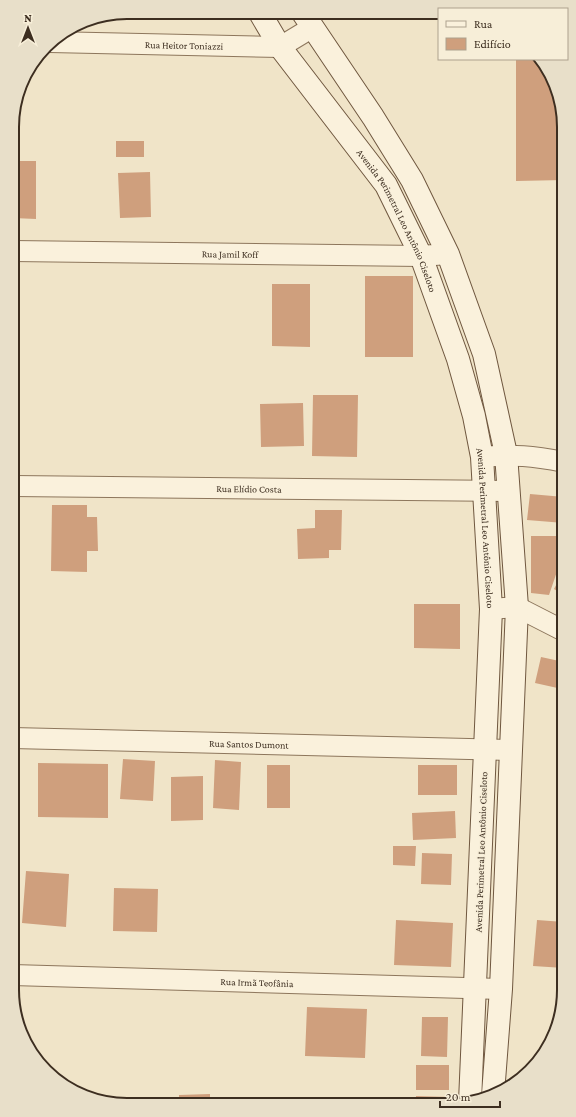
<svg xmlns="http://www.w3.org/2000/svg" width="576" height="1117" viewBox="0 0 576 1117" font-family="'Crimson Pro',serif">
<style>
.building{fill:#cf9f7d}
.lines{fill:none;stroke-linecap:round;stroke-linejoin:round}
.street-casing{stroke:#8d765c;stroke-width:22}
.secondary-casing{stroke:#6f573f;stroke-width:24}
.street{stroke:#faf1dc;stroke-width:20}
.secondary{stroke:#faf1dc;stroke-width:22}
.labels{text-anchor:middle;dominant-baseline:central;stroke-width:3;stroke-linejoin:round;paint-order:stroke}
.street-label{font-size:10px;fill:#3d2e20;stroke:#f7eed8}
.rim{fill:none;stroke:#3d2e20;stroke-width:2}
</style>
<rect width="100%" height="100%" fill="#f0e4c8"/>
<path class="building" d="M516 59H537L558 90 564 127V180L516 181Z
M116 141H144V157H116Z
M13 161H36V219L13 218Z
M150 172 151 217 120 218 118 173Z
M365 276H413V357H365Z
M272 284H310V347L272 346Z
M313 395H358L357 457 312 456Z
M303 403 304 446 261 447 260 404Z
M530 494 564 497V523L527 520Z
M52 505H87V517H97L98 551H87V572L51 571Z
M315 510H342L341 550H329V558L298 559 297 529 315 528Z
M531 536H564V551L549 595 531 593Z
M564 570V595L554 589Z
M414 604H460V649L414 648Z
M541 657 564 662V680L562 689 535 683Z
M564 715V734L558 732Z
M123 759 155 761 153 801 120 799Z
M215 760 241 762 239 810 213 808Z
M38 763 108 764V818L38 817Z
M267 765H290V808H267Z
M418 765H457V795H418Z
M203 776V820L171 821V777Z
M564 803V822L556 818Z
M455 811 456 838 413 840 412 813Z
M393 846H416L415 866 393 865Z
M422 853 452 854 451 885 421 884Z
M26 871 69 874 66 927 22 923Z
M12 880H18L16 920H12Z
M114 888 158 889 157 932 113 931Z
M396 920 453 923 451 967 394 965Z
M537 920 564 922V968L533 966Z
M307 1007 367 1009 365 1058 305 1056Z
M422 1017H448L447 1057 421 1056Z
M416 1065H449V1090H416Z
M210 1094V1104H179V1095Z
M416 1096 450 1097V1105H416Z
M131 1100H172V1104H131Z"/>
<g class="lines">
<g class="street-casing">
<g id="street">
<path id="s1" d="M50 42 280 47 313 27"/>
<path id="s2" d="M13 251 421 256 448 254"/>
<path d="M482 457C514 454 533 456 564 462"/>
<path id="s3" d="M13 486 509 491"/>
<path d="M491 609 517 607 564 631"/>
<path id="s4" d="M12 738 511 750"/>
<path id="s5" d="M12 975 501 989"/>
</g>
</g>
<g class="secondary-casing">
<g id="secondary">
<path id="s6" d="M260 13 280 47 386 185 421 256 458 359 474 416 482 457 491 609 470 1102"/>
<path d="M303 13 373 117 412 180 448 254 484 354 506 454 517 607 501 989 493 1094"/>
</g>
</g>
<use href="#street" class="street"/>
<use href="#secondary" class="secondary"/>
</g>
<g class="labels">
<g class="street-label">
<text stroke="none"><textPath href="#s1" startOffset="134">Rua Heitor Toniazzi</textPath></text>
<text stroke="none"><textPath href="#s6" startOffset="250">Avenida Perimetral Leo Antônio Ciseloto</textPath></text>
<text stroke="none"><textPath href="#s2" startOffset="217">Rua Jamil Koff</textPath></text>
<text stroke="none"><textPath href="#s3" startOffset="236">Rua Elídio Costa</textPath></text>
<text stroke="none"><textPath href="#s6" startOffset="574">Avenida Perimetral Leo Antônio Ciseloto</textPath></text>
<text stroke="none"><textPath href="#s4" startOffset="237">Rua Santos Dumont</textPath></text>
<text transform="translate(481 852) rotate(-88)">Avenida Perimetral Leo Antônio Ciseloto</text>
<text stroke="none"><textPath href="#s5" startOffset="245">Rua Irmã Teofânia</textPath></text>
</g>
</g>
<path d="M0 0H576V1117H0ZM127 19H449A108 108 0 0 1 557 127V990A108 108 0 0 1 449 1098H127A108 108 0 0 1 19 990V127A108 108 0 0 1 127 19Z" fill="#e8dfc9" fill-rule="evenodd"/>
<path class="rim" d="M127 19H449A108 108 0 0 1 557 127V990A108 108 0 0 1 449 1098H127A108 108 0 0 1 19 990V127A108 108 0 0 1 127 19Z"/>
<rect x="438" y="8" width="130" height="52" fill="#f7eed8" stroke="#ada18e"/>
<rect x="446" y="21" width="20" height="6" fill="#faf1dc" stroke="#ada18e"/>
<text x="474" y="28" font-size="12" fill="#3d2e20">Rua</text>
<rect x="446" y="38" width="20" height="12" fill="#cf9f7d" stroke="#ada18e"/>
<text x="474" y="48" font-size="12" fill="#3d2e20">Edifício</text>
<g transform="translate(28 28)" stroke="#f7eed8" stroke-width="3" paint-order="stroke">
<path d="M0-3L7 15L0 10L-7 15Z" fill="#3d2e20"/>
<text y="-6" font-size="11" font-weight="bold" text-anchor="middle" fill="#3d2e20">N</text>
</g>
<path d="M440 1101v6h60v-6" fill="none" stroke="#3d2e20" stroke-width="2"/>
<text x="446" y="1101" font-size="12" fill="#3d2e20" stroke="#f7eed8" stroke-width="3" paint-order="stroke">20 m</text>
</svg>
